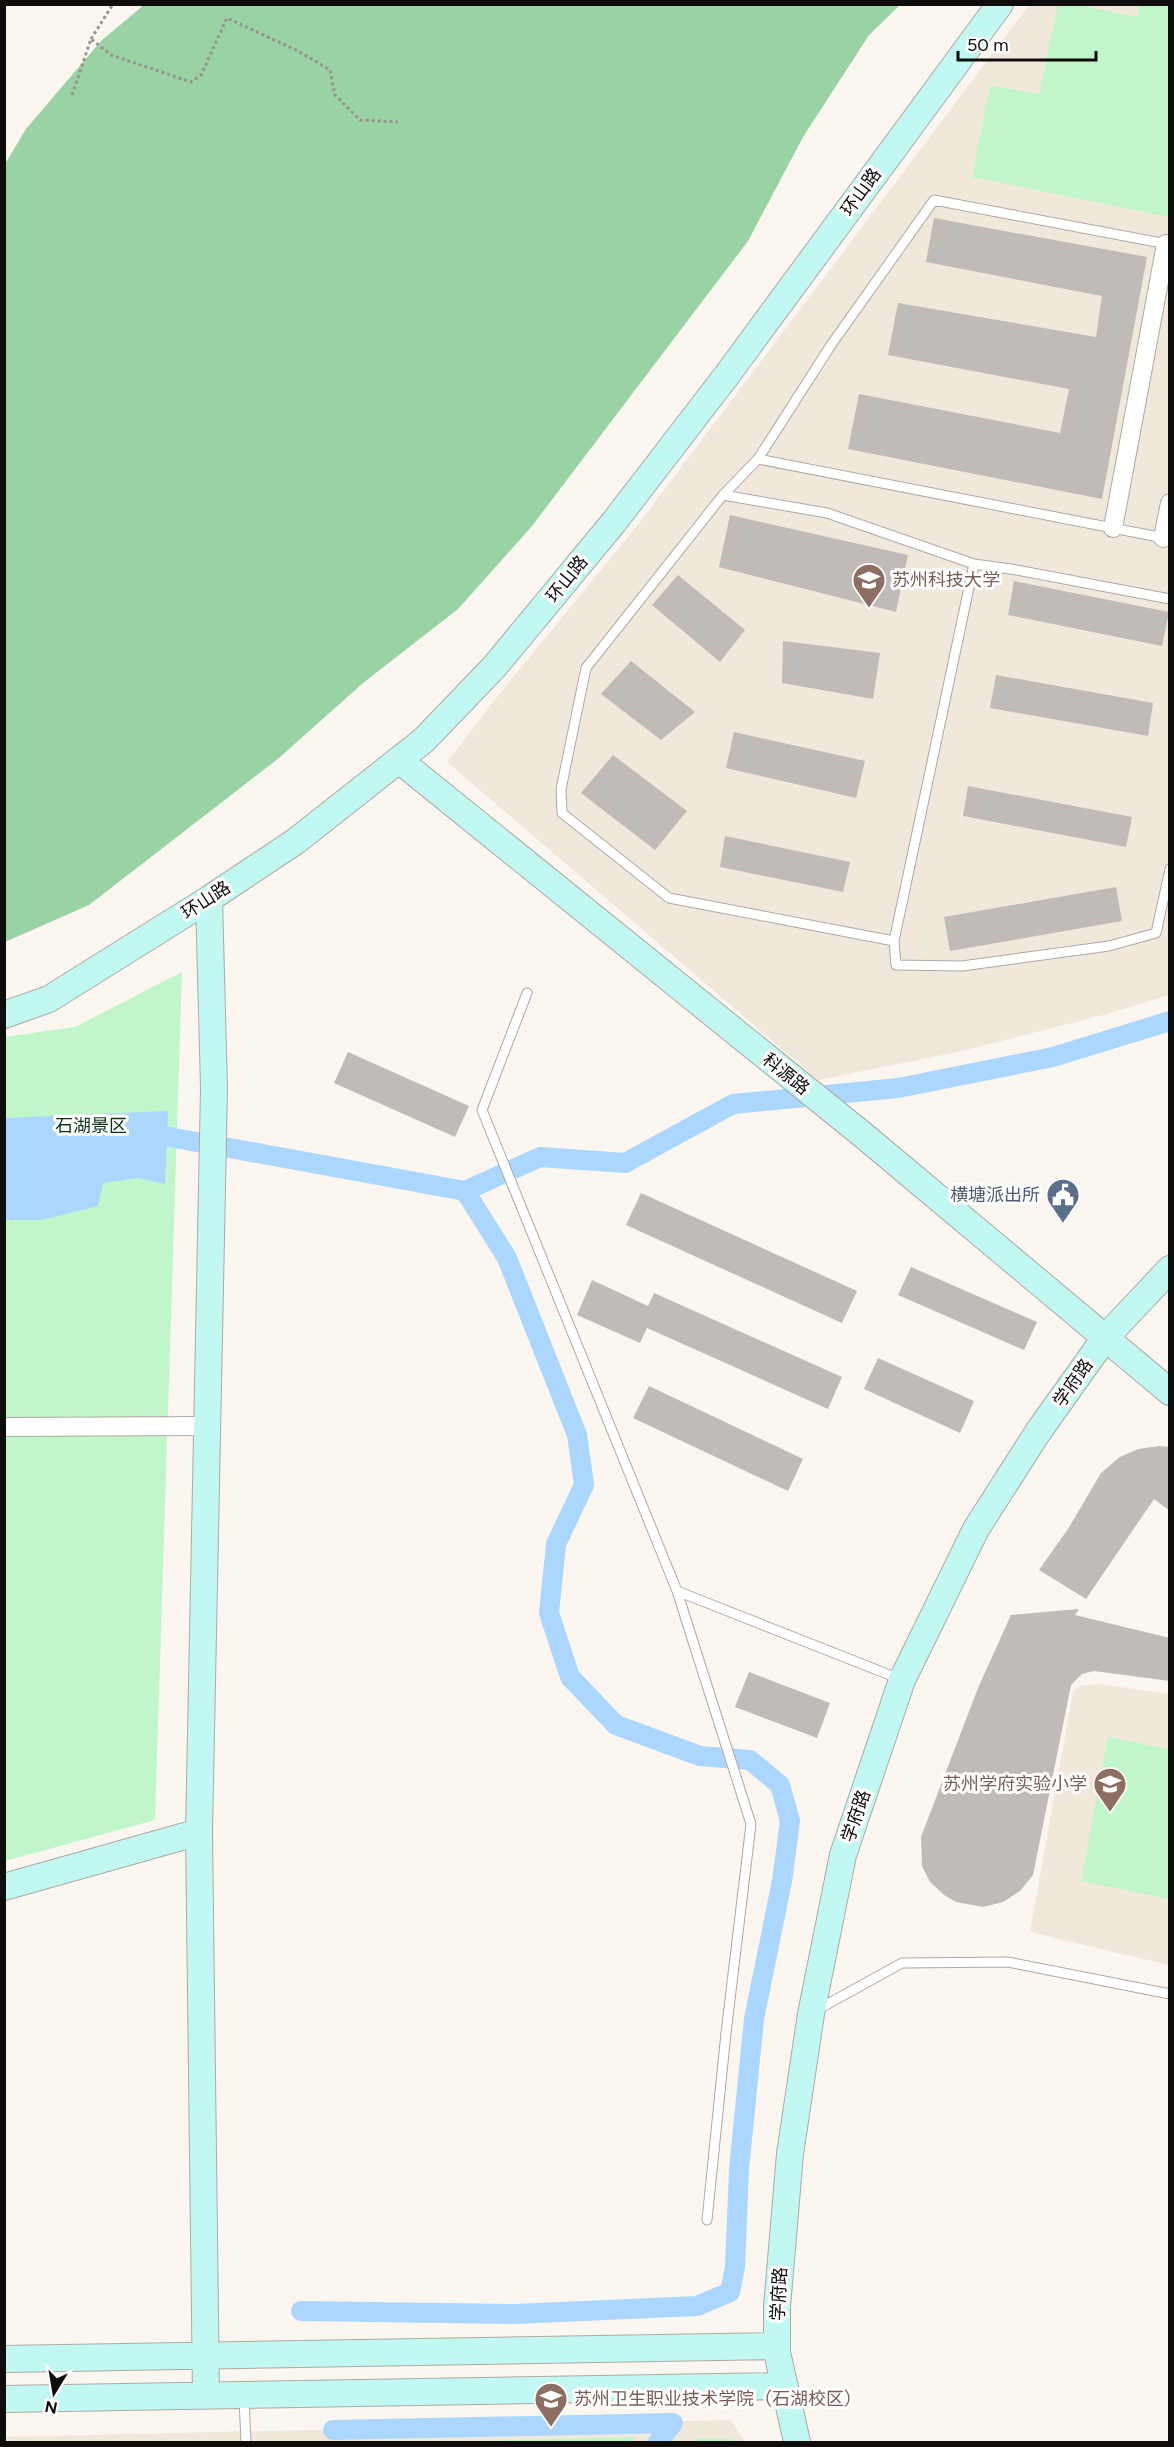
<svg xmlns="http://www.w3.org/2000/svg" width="1174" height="2447" viewBox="0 0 1174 2447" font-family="Figtree,'Noto Sans SC',sans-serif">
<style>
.built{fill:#f1e8dc}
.green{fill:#c0f6c9}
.forest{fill:#99d2a3}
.water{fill:#abd7fe}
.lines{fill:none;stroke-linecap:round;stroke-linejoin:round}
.canal{stroke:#abd7fe;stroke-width:20}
.building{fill:#c0bbb6}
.lane-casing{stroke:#aea9a3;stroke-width:11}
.street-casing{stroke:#aea9a3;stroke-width:20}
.secondary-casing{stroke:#aea9a3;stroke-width:28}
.path{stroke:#989490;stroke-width:3;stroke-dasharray:3 3;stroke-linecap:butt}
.lane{stroke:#fff;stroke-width:9}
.street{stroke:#fff;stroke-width:18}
.secondary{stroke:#c2f8f2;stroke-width:26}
.labels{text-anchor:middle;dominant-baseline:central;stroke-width:6;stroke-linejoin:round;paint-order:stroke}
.street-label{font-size:18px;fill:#0f0d0b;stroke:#fff}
.education-label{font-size:18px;fill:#785e54;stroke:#fff;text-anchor:start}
.park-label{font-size:18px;fill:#073315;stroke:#fff}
.service-label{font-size:18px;fill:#4e5e75;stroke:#fff;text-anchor:end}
</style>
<rect width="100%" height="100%" fill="#fbf6f0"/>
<path class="built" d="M1029 5H1169V995L1103 1015 958 1052 818 1080 447 762 501 692 637 526Z
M1099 1684 1169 1694V1965L1030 1932 1073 1691 1082 1685Z
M730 2420 745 2442H5L4 2437Z"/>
<path class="green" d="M1058 5H1077L1137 17 1139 5H1169V217L972 177 990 86 1039 94Z
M182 972 155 1820 5 1861 4 1037 75 1027Z
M1108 1737 1169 1749V1899L1081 1881Z
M637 2437 631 2442H442Z
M696 2439H733L734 2442H693Z"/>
<path class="forest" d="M145 4 900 5 869 35 803 137 748 241 532 526 458 609 363 683 279 758 89 905 5 942V164L26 129 101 41Z"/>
<path class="water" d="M168 1111 165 1184 138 1178 103 1183 98 1206 41 1220H5V1118Z"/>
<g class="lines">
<path class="canal" d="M142 1132 465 1191 540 1157 625 1163 733 1104 898 1088 1053 1057 1170 1021
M301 2311 515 2314 697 2306 730 2292 735 2267 739 2169 754 2019 782 1881 790 1821 780 1785 750 1760 700 1756 616 1725 570 1677 549 1613 556 1544 584 1485 577 1435 507 1258 465 1191
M333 2430 673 2423 658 2442"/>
</g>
<path class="building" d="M934 218 1147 257 1102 499 848 449 859 394 1060 433 1069 389 888 355 898 303 1096 337 1102 296 926 262Z
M730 515 908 555 896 612 719 567Z
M678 575 745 630 720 662 652 605Z
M1014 581 1169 612 1162 646 1008 615Z
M783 641 880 653 873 699 782 683Z
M631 661 695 712 661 740 601 694Z
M996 675 1153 703 1148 736 990 708Z
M734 732 865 761 856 798 726 768Z
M613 755 687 811 655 850 581 793Z
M968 786 1132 817 1126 847 963 816Z
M725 836 850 862 843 892 720 867Z
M1116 887 1122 921 950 951 944 917Z
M348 1052 469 1106 455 1137 334 1083Z
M641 1193 857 1291 842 1323 626 1225Z
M911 1267 1037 1322 1024 1350 898 1295Z
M592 1280 648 1306 654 1293 842 1377 828 1409 647 1328 640 1343 577 1315Z
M878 1358 974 1401 960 1433 864 1389Z
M649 1386 803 1459 788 1491 633 1418Z
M1159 1446 1170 1447V1511L1154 1499 1086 1599 1039 1570 1068 1529 1101 1473 1120 1457 1138 1449Z
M1079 1609 1075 1615 1170 1638V1681L1094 1671 1082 1674 1071 1685 1033 1875 1020 1891 1003 1902 983 1907 956 1902 944 1895 930 1882 922 1866 921 1837 978 1688 1011 1615Z
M749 1672 830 1703 817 1738 735 1707Z"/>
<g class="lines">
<g class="lane-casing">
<path id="lane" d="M758 459 1164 538
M723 495 827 513 974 564 1011 569 1170 599
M974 564 894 941 896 965 962 966 1109 946 1156 933 1170 869
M894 941 669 898 562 813 561 789 586 668 723 495 758 459 831 345 934 200 1167 244
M527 993 482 1110 677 1591 900 1679
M677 1591 751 1824 726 2033 707 2220
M815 2011 902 1963 1008 1962 1170 1994
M244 2398 246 2442"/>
</g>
<g class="street-casing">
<path id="street" d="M1113 528 1166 244
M1163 538 1170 503
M4 1427 206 1426"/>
</g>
<g class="secondary-casing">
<path id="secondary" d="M399 760 863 1135 1170 1392
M4 1015 49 999 209 899 296 841 424 740 495 666 614 522 727 375 1000 4
M4 1887 199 1832
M4 2359 777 2346
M206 2396 199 1832 214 1088 209 899
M4 2399 785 2386
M797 2442 777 2352V2307L790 2154 811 2014 843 1855 902 1680 976 1529 1038 1432 1105 1338 1170 1269"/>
</g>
<path class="path" d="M91 39 113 4
M72 95 91 39 111 55 191 82 201 75 227 18 298 51 330 70 335 95 360 120 398 122"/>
<use href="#lane" class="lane"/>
<use href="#street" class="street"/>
<use href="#secondary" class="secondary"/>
</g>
<defs>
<g id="university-pin" transform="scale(1.725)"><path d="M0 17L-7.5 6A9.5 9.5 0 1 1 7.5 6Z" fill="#8d6e63" stroke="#fff"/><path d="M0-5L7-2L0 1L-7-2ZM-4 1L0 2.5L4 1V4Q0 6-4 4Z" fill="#fff"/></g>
<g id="civic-pin" transform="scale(1.725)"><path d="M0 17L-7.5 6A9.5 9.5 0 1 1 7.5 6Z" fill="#5c6f8a" stroke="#fff"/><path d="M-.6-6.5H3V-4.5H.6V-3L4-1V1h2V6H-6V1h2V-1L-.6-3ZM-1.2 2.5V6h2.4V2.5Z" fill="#fff"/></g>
<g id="school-pin" transform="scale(1.725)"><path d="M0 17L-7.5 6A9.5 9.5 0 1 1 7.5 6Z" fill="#8d6e63" stroke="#fff"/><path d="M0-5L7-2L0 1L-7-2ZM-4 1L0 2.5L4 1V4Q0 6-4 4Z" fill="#fff"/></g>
</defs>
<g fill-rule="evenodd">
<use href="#university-pin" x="869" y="580"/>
<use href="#civic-pin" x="1063" y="1195"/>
<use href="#school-pin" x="1110" y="1784"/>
<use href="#school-pin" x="551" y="2399"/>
</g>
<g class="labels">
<g class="street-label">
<text transform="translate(861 192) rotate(-54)">环山路</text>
<text transform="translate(567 579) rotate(-51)">环山路</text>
<text transform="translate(206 900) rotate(-33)">环山路</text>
<text transform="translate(786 1074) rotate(39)">科源路</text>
<text transform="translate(1073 1383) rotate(-55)">学府路</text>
<text transform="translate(856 1816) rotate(-71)">学府路</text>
<text transform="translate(779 2294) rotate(-87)">学府路</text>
</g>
<g class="education-label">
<text x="892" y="580">苏州科技大学</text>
<text x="1087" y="1784" text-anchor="end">苏州学府实验小学</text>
<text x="574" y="2399">苏州卫生职业技术学院（石湖校区）</text>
</g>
<g class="park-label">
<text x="91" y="1126">石湖景区</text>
</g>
<g class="service-label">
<text x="1040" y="1195">横塘派出所</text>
</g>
</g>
<rect width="1174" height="2447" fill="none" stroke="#0f0d0b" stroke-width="12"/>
<g transform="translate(54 2393) rotate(191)" stroke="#ffffff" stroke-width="4.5" paint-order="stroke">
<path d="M0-4.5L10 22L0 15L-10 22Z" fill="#0f0d0b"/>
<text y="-9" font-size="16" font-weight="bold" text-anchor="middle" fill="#0f0d0b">N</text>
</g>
<path d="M958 51v9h138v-9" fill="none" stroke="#0f0d0b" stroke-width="3"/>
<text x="967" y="51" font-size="18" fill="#0f0d0b" stroke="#ffffff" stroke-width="4.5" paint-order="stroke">50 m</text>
</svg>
